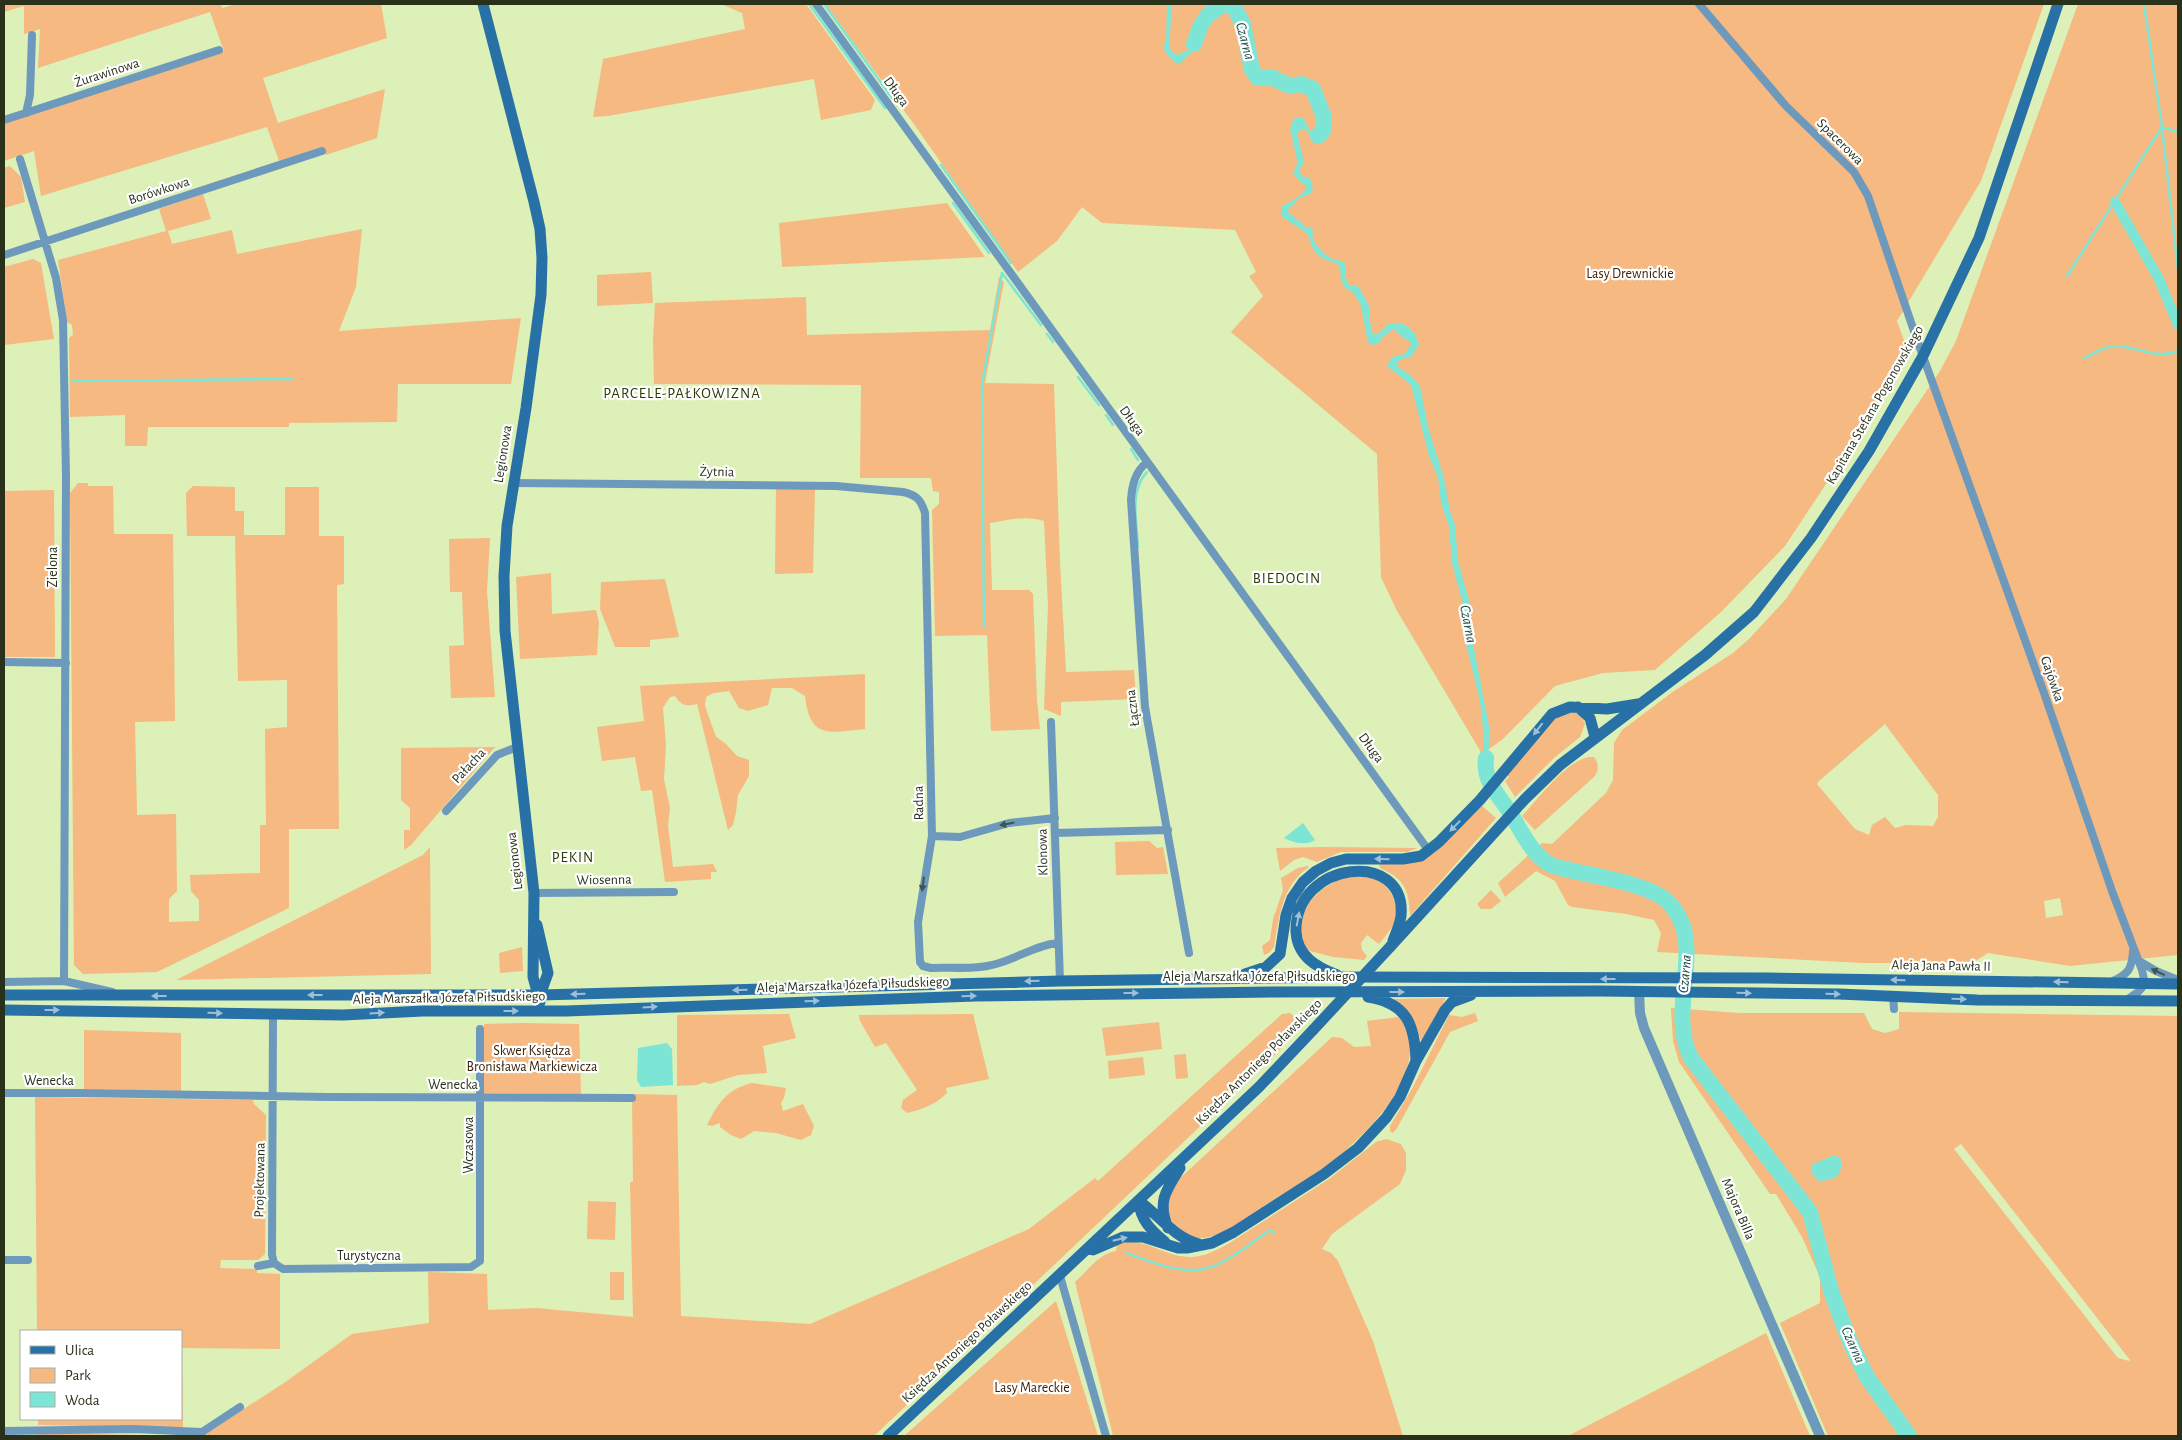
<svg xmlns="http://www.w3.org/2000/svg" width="2182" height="1440" viewBox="0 0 2182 1440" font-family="'Alegreya Sans',sans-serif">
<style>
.green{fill:#f5b981;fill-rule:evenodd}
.water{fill:#7ce5d6}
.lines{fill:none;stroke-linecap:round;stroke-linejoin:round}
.stream{stroke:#7ce5d6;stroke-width:2.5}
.canal{stroke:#7ce5d6;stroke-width:10}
.river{stroke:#7ce5d6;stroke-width:16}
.minor{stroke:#6d99bd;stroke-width:8}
.tertiary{stroke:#6d99bd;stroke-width:10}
.secondary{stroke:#2871a6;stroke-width:11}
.secondary-bridge{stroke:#2871a6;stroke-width:11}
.oneway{fill:#9ebfd7}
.oneway2{fill:#415553}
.labels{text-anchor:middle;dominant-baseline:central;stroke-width:4.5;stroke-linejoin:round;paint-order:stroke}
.street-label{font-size:14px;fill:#29311a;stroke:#fff}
.park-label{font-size:14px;fill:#3b230a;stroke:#fff}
.water-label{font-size:15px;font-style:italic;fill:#22504a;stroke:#fff}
.neighbourhood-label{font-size:15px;letter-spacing:1px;fill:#2d3b03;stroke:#fff}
</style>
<rect width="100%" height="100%" fill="#dcf0b7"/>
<path class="green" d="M4 4H221L222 8 236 4H381L387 38 263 78 278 123 385 89 377 138 326 155 323 147 279 161 267 127 41 196 34 151 4 161V123L224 51 210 12 38 68 40 29 24 34V6L4 12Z
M721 4H806L875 100 871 110 821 120 814 79 608 116 593 117 603 59 745 29 742 13Z
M825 4H2044L1981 181 1897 321 1910 357 1785 546 1721 612 1655 670 1603 673 1555 686 1503 739 1482 754 1396 609 1381 577 1377 454 1231 332 1263 296 1249 276 1256 272 1235 230 1102 223 1082 207 1057 241 1018 272 911 120Z
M2078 4H2178V955L2070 966 1988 953 1972 963H1863L1657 952 1661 933 1654 920 1626 914 1572 907 1568 905 1555 881 1536 871 1505 897 1498 883 1542 843 1552 844 1606 793 1613 780 1614 743 1622 730 1674 691 1733 653 1749 639 1786 599 1940 371 1956 341ZM1885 724 1938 795V817L1933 826 1906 825 1895 828 1885 817 1872 825 1869 835 1855 829 1817 784 1819 781ZM2060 898 2063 915 2046 918 2044 901Z
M10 166 21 177 25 202 4 208V168Z
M203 194 211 219 168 231 172 244 232 230 237 254 362 229 356 287 339 331 521 318 511 384H398L397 422 289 423V427H148L147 446H125V415L70 417 69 338 73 335 72 325 67 322 58 260 166 231 159 209Z
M947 203 985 257 782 267 779 223Z
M33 259 41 263 54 339 4 345V267Z
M651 272 653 303 597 306V275Z
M999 277 1004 282 985 383 1054 384 1060 563 1066 672 1134 670 1136 699 1061 702V716L1044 709 1048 606 1044 521C1026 515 1009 520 990 523L992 590H1029L1033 594 1037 701 1040 729 991 731 987 635 935 636 932 510 939 504V492L933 491 931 478H860L861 385 654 384 653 340 655 303 806 297 807 335 990 330Z
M78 483H88V486H113L114 534H173L175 721 135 722 137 815 176 814 177 891 169 899V922L199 921V900L191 891 190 875 260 873V825H266L265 729 287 727V680L238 681 235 536H187L186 493 193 486 235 487V511H244V535H285V487H319V536H344V584L337 585 339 829H289V908L157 972 83 974 74 965 70 493Z
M776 489H815L813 573 775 574Z
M54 490 55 657H4V491Z
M490 538 487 591 495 697 451 698 449 646 464 645 462 592H450L449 539Z
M551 573 552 614 596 610 599 622 597 655 520 659 516 577Z
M665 579 679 637 650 640V647H615L600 609 601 582Z
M865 674V729C828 733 810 739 805 696L792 688H772L768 705 748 711 739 708 729 691 714 693 706 697 705 706 716 737 725 743 737 756 749 760V776L738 795 736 812 733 825 728 830 697 704C685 707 681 705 675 696L670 697 663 708 666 745 664 779 670 808 668 825 673 867 713 864 717 872H711V879L665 882 652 790 641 791 635 757 602 761 597 727 644 721 640 686Z
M1575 712 1581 716 1585 724 1580 737 1555 757 1515 797 1505 781 1509 777 1507 774 1554 719 1566 713Z
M495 747 411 845 404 850V830H410V808L401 800V748Z
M1589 757H1594C1599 764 1599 769 1595 776L1535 830 1522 816C1538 799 1566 761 1589 757Z
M1481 805 1496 818 1410 916C1409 890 1405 879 1380 868L1379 863H1404Z
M1149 841 1157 848 1163 847 1168 874 1116 875 1115 842Z
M430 847 431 974 176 980 423 855Z
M1326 847 1418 848 1407 852H1341L1317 862 1303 857 1294 860 1280 871 1276 848Z
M1307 866 1309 867C1282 885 1279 917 1274 947L1269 953 1264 955 1262 946 1270 940 1273 919 1283 890 1281 878 1298 868Z
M1349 876C1358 877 1368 876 1377 880 1393 888 1401 909 1393 925 1389 932 1384 938 1379 944L1367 935 1361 943 1362 950 1367 956 1364 960 1333 957 1310 951 1307 950C1290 914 1316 886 1349 876Z
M1491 890 1501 901 1491 909H1481L1477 904Z
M522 947 523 971 500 973 499 953Z
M1446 998 1421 1041 1415 1024 1393 999Z
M1671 1008 1739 1013H1864L1872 1029 1885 1033 1899 1029V1012L2178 1016V1436H1828L1780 1323 1820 1303V1277L1802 1237 1776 1194H1770L1679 1062 1673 1041ZM1961 1144 2130 1360 2129 1361 2118 1358 2106 1343 1954 1149Z
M1290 1013 1304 1024 1272 1058 874 1436H37V1433L202 1436 284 1383 352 1334 429 1323 428 1272 487 1274 488 1310 536 1308 633 1317 630 1182H633L632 1094 677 1095 681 1316 810 1324 1029 1229 1095 1178 1098 1181 1282 1014Z
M1475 1013 1478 1021 1450 1032 1397 1128 1393 1133 1390 1131V1126L1413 1087 1449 1015 1462 1017Z
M789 1014 796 1038 763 1046 767 1073 738 1075 710 1084 704 1082 697 1085 677 1086V1015Z
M973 1014 989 1079 946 1088 947 1093C935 1105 923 1109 907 1113L901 1108 903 1100 917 1090 886 1043 875 1047 860 1021 859 1015Z
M1399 1017C1402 1021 1408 1027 1409 1032 1419 1078 1376 1123 1345 1151 1323 1170 1297 1185 1273 1200 1254 1213 1225 1236 1203 1238 1186 1239 1163 1222 1167 1203 1169 1196 1173 1188 1176 1182L1332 1037 1342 1038 1354 1047 1371 1046 1367 1021Z
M1159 1022 1162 1049 1106 1056 1102 1028Z
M523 1023 579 1024 581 1094 484 1093V1024Z
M84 1030 181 1033V1091L84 1089Z
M1186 1054 1188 1078 1176 1079 1174 1055Z
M1143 1057 1145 1075 1109 1079 1108 1061Z
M752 1083 786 1088 784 1098 781 1103 783 1111 803 1104 814 1126 811 1135 801 1140 776 1133 754 1131 741 1139 731 1135 720 1127V1123L712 1126 707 1125C718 1103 727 1089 752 1083Z
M35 1097 253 1100 254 1104 266 1115 265 1254 258 1260H221L220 1268 257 1269V1273L280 1274V1349L182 1348 183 1428 38 1425V1419H181V1331H37Z
M1386 1139 1401 1144 1406 1153V1170L1400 1184 1332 1234 1322 1249 1331 1253 1338 1261 1373 1341 1403 1436H1113L1075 1282C1087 1271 1100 1253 1116 1251L1117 1244C1144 1236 1162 1256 1188 1257 1203 1258 1216 1250 1228 1244L1329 1179 1376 1142Z
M588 1201 616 1202 615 1240 587 1239Z
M610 1272H624V1300H610Z
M1056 1301 1098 1436H904Z
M1766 1333 1810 1436H1568Z"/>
<path class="water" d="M1167 4H1172L1169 48 1176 55 1187 51 1196 35 1194 29 1200 21 1203 25 1194 50 1178 65 1168 56 1163 47 1166 41Z
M1295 117H1303L1310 131 1316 132 1321 121 1319 117 1328 118 1325 136 1321 142H1314L1306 130 1302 129 1297 133 1304 162 1299 171 1304 178H1310L1313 189 1310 194 1298 199 1287 211 1304 225 1305 228 1311 227 1314 232 1312 234C1314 245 1325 258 1337 260 1340 261 1343 261 1345 263V276L1348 284 1353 286 1355 285C1363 290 1365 300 1370 307L1369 315 1372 333 1379 334C1382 331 1385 325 1390 324 1405 319 1417 332 1419 345L1413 353 1412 358 1409 357 1399 360 1398 363V367L1409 374 1420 386 1428 427 1444 478 1450 511 1455 525 1458 561 1469 601V623L1490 731 1487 768 1489 778 1485 783 1483 776 1484 738 1480 701 1465 640 1463 604 1452 563 1449 527 1441 503 1438 477 1429 456 1411 385 1387 366 1392 357 1405 354 1412 343C1404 340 1400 333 1393 329L1382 338V341L1374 345 1368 343 1361 306 1353 292 1345 288 1341 280 1340 268 1338 264 1322 258 1314 251 1307 233 1281 216V207C1289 202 1302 197 1307 187L1294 175 1295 167 1298 165 1290 128Z
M1303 823 1315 840C1307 846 1293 843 1284 838Z
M667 1043 672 1049 673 1085 641 1087 637 1080 638 1048Z
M1835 1155 1841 1160 1842 1166 1837 1177 1820 1182 1812 1174 1811 1165Z"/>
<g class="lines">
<path class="stream" d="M809 4 885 108
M824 4 895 102
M2178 132 2162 127 2178 270
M941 165 1011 263
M953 203 989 253
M1002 273 1041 325
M2067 276 2162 127 2144 4
M1047 334 1053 342
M2084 358C2092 355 2101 348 2109 347 2134 343 2154 361 2178 351
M1078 377 1099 405
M72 381 292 379
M1106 415 1113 425
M1131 449 1138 460
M1138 547C1137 524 1129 490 1147 472
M984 627 982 384 1002 273
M1127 1253C1148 1261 1173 1271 1195 1270 1222 1269 1249 1244 1270 1230L1274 1233"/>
<path class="canal" d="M2115 202 2159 279 2178 325"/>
<path class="river" d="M1194 44 1201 25 1208 15 1223 4 1234 7 1243 24 1252 70 1258 78 1271 77 1290 86 1301 84 1313 89 1324 117 1323 131 1318 136
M1486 758C1483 780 1496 792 1507 808 1520 827 1530 854 1551 865 1557 868 1567 869 1573 871 1597 876 1650 885 1667 901 1710 942 1665 1006 1691 1058L1810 1212 1832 1294 1850 1342 1867 1377 1909 1436"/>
<path class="minor" d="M816 4 1429 851
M1699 4 1786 106 1854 172 1868 196 1915 334 2044 693 2112 891 2142 970 2145 984 2138 992 2128 999
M26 113 30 95 32 35
M4 120 219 50
M20 159 56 278 63 320 66 476 64 981
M4 255 322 151
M1147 462C1135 472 1132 485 1131 500L1145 707 1189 953
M513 483 836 486 903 492C917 495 921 500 925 513L932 836 918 922 920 962 923 966 931 968C951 967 976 970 996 964 1018 958 1036 945 1058 943
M4 662 66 663
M1051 722 1060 981
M446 811 497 755 517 747
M1055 833 1168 830
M932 836 960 837 1009 823 1055 818
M534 893 674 892
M2139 961 2156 971 2178 980
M2113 981C2129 974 2132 968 2133 951
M4 982 64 981 112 992
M1893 996 1894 1009
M273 1014 272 1255 274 1263
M4 1093H80L327 1097 632 1098
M4 1260H28
M274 1263 283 1269 471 1267 480 1261V1029
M258 1266 274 1263
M1060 1276 1106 1436
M4 1431 134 1429 202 1432 240 1407"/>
<path class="tertiary" d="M1639 991 1640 1013 1644 1028 1820 1436"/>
<path class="secondary" d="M483 4 534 202 540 229 542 258 541 295 526 408 507 526 504 576 505 631 534 893 533 977 540 1002
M1578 707 1590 718 1595 737
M537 925 548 973 540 995
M1390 947 1525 799 1560 765 1705 655 1754 612 1811 538 1869 451 1923 356 1979 238 2058 4
M1245 974 1266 967 1280 954 1286 915 1292 898 1303 882 1316 871 1331 863 1346 859H1403L1421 856 1439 842 1480 800 1552 714 1570 707 1607 709 1638 704
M1337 975C1316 967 1297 956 1296 931 1295 861 1407 848 1401 916 1400 924 1396 933 1393 941
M4 995H540L1060 981 1349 977 1767 978 2178 984
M1368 997C1407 1003 1415 1025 1416 1061
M4 1010 343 1015 423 1011H566L975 996 1277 992 1600 991 1839 994 1977 1000 2178 1001
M1139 1201C1160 1216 1173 1237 1199 1244
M1139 1201C1140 1220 1151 1230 1165 1242
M1168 1228C1157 1202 1166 1190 1180 1168
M1093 1250 1123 1237H1143L1178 1248H1187L1212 1243 1234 1232 1324 1174 1358 1148 1386 1118 1400 1097 1416 1061 1445 1010 1452 1002 1471 995
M888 1436 1259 1087 1313 1030"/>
<path class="secondary-bridge" d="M1313 1030 1390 947"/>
</g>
<defs><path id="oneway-solid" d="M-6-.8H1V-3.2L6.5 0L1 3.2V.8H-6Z" transform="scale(1.25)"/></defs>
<g class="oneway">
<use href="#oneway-solid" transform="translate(1538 729) rotate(128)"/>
<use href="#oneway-solid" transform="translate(1455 826) rotate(134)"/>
<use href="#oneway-solid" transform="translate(1382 859) rotate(-179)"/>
<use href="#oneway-solid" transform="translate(1298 919) rotate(-79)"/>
<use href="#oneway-solid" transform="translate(1608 979) rotate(-180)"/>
<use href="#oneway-solid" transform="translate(1898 980) rotate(-179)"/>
<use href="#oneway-solid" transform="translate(1032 981) rotate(179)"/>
<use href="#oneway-solid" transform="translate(2061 982) rotate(-179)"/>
<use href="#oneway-solid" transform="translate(740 990) rotate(178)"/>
<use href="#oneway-solid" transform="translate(1397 992)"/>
<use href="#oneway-solid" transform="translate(1131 993)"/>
<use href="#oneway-solid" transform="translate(1744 993) rotate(1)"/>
<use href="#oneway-solid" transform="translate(578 994) rotate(178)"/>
<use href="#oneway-solid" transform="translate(1833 994) rotate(1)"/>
<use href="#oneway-solid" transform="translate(315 995) rotate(180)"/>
<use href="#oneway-solid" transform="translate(159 996) rotate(-180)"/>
<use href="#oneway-solid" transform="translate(969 996) rotate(-2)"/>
<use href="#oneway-solid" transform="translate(1959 999) rotate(2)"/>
<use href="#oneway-solid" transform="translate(812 1001) rotate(-2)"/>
<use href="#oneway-solid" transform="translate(650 1007) rotate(-3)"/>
<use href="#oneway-solid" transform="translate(52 1010)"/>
<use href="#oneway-solid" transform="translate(511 1011)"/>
<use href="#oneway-solid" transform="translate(215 1013) rotate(1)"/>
<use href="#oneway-solid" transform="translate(377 1013) rotate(-3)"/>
<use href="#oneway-solid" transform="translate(1120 1239) rotate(-13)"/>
</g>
<g class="oneway2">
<use href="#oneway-solid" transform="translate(1007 824) rotate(169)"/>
<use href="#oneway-solid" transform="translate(923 884) rotate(98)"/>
<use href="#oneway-solid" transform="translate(2158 972) rotate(-155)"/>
</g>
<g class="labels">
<g class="street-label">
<text transform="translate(107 73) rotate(-18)">Żurawinowa</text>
<text transform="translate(896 92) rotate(54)">Długa</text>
<text transform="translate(1840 142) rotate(45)">Spacerowa</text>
<text transform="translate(159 191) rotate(-18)">Borówkowa</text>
<text transform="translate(1875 405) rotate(-60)">Kapitana Stefana Pogonowskiego</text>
<text transform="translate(1132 421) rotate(54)">Długa</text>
<text transform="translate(503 454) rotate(-81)">Legionowa</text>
<text transform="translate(717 472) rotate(1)">Żytnia</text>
<text transform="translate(53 567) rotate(-90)">Zielona</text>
<text transform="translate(2052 679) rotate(71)">Gajówka</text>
<text transform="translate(1133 708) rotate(-97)">Łączna</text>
<text transform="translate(1371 748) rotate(54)">Długa</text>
<text transform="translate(469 766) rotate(-47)">Pałacha</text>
<text transform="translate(919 803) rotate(-91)">Radna</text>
<text transform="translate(1043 852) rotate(-91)">Klonowa</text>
<text transform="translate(515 861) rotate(-97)">Legionowa</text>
<text transform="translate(604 880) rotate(-1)">Wiosenna</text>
<text transform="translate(1941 966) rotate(1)">Aleja Jana Pawła II</text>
<text x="1259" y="977">Aleja Marszałka Józefa Piłsudskiego</text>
<text transform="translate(853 985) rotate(-2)">Aleja Marszałka Józefa Piłsudskiego</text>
<text transform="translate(449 998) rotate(-1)">Aleja Marszałka Józefa Piłsudskiego</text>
<text transform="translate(1259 1062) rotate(-45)">Księdza Antoniego Poławskiego</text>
<text x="49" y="1081">Wenecka</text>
<text x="453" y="1085">Wenecka</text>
<text transform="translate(469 1145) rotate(-90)">Wczasowa</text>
<text transform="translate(260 1180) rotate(-89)">Projektowana</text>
<text transform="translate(1738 1209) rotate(67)">Majora Billa</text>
<text x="369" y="1256">Turystyczna</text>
<text transform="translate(967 1342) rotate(-43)">Księdza Antoniego Poławskiego</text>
</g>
<g class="park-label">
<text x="1630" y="274">Lasy Drewnickie</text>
<text x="532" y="1051">Skwer Księdza<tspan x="532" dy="16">Bronisława Markiewicza</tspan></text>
<text x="1032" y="1388">Lasy Mareckie</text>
</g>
<g class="water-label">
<text transform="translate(1245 41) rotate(75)">Czarna</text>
<text transform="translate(1468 624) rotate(79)">Czarna</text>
<text transform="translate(1685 974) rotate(-85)">Czarna</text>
<text transform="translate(1853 1345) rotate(66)">Czarna</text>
</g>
<g class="neighbourhood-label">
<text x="682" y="393">PARCELE-PAŁKOWIZNA</text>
<text x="1287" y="578">BIEDOCIN</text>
<text x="573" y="857">PEKIN</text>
</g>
</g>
<rect width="2182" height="1440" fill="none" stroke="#29311a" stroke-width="10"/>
<rect x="20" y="1330" width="162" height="90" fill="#ffffff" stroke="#a9ada3"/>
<rect x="30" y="1346" width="25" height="8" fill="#2871a6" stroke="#a9ada3"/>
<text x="65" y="1355" font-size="15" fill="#29311a">Ulica</text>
<rect x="30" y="1368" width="25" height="15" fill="#f5b981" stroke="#a9ada3"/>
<text x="65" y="1380" font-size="15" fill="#29311a">Park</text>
<rect x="30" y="1392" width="25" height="15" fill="#7ce5d6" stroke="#a9ada3"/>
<text x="65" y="1405" font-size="15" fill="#29311a">Woda</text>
</svg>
